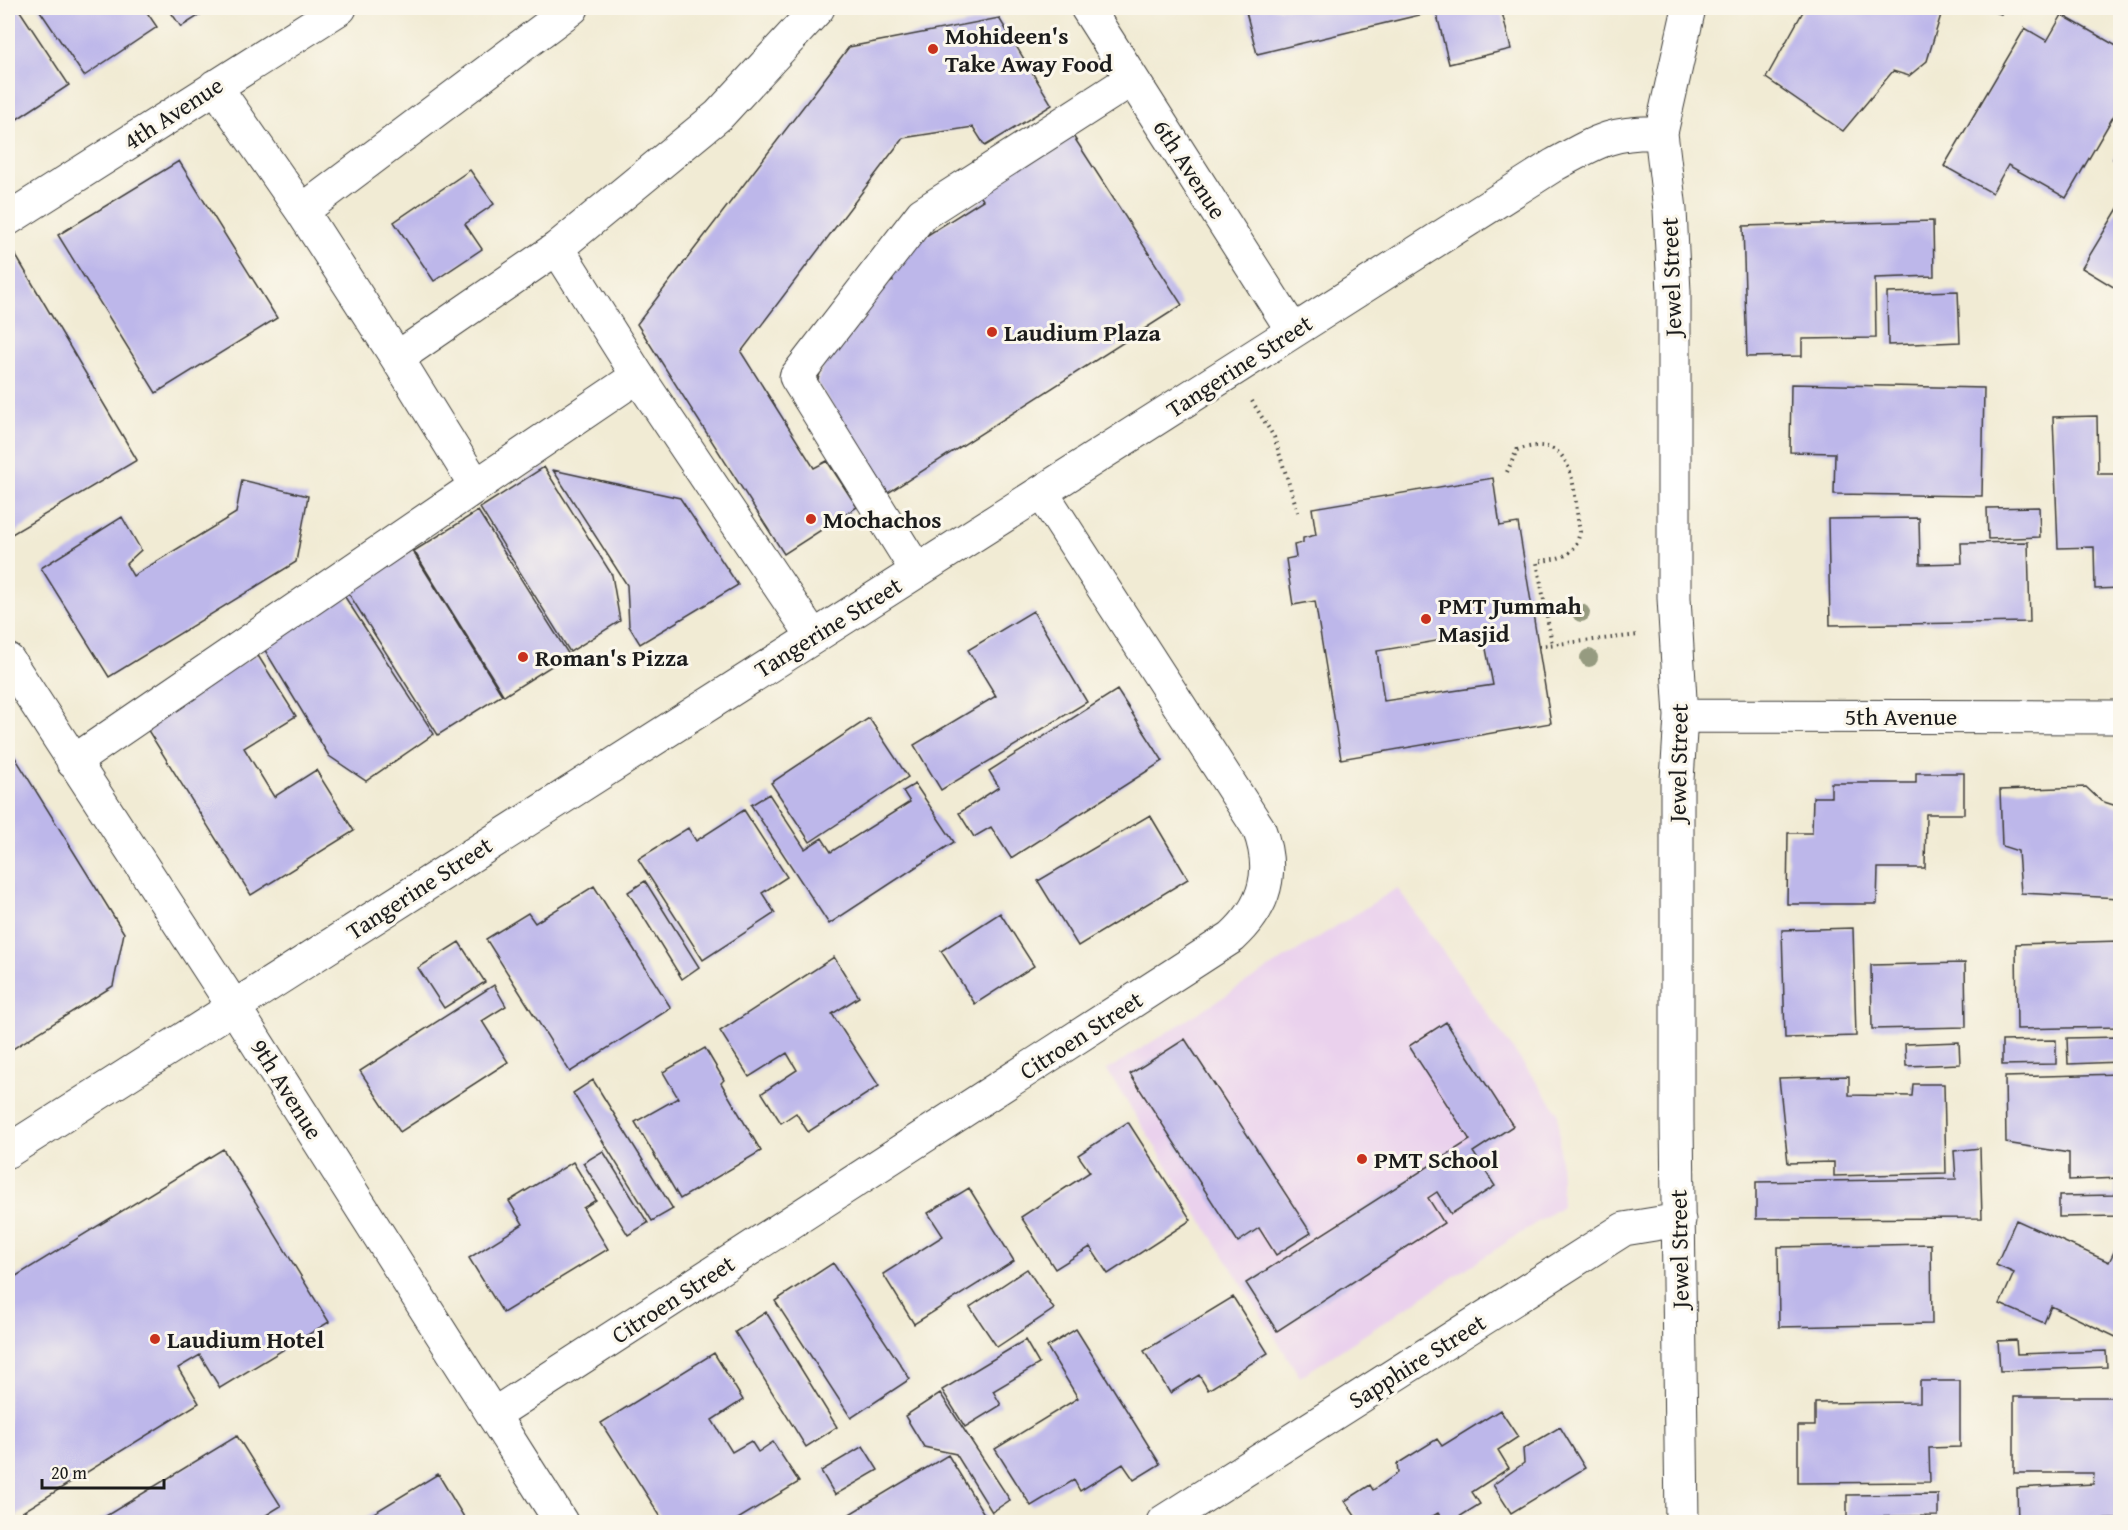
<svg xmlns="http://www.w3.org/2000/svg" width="2128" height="1530" viewBox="0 0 2128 1530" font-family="'Gentium Book Plus',serif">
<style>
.built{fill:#ead1ed}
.building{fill:#bdb7ea;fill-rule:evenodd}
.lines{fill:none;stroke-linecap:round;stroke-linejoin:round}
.minor-casing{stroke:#3c3b38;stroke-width:35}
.path{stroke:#3c3b38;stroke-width:4;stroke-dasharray:1.5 4.5;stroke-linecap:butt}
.minor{stroke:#fff;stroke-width:33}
.tree{fill:#969b80}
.poi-dot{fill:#c8321e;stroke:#fbf7ec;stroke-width:2}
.labels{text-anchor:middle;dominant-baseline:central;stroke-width:6;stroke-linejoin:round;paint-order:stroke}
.poi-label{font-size:24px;font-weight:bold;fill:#1c1c1c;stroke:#fbf7ec;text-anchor:start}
.street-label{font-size:24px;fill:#1c1c1c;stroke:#fbf7ec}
</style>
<rect width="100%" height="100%" fill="#fbf7ec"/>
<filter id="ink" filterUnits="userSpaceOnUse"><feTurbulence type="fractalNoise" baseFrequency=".0167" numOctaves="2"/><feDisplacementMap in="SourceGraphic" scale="12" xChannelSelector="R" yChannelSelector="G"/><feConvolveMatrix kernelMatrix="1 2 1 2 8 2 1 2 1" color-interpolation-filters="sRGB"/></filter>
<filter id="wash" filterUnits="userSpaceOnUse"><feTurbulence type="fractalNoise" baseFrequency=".008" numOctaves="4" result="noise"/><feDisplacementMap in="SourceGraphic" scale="24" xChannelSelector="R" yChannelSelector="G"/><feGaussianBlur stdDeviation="1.35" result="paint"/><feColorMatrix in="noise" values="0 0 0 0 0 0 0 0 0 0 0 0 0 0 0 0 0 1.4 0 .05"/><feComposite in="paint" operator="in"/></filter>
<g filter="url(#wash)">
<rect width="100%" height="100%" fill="#f1ebd4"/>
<path class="built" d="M1397 888 1558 1112 1562 1206 1300 1377 1107 1070Z"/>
<g id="blocks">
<path class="building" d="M8 8H18L69 85 8 125Z
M38 8H144L157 27 84 76Z
M168 8H211L181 27Z
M1245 8H1501L1511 49 1449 64 1436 11 1257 54Z
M1805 8H1943L1927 61 1909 76 1893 71 1843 131 1766 78Z
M1983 8H2004L2001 14Z
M2062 15 2120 48V105L2066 198 2008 165 1992 193 1944 166 2025 28 2047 41Z
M999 18 1052 105 985 146 973 127 903 138 741 352 814 468 827 461 857 507 784 554 637 324 849 47Z
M1068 128 1182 305 888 493 817 382 825 359 872 293 893 281 886 270 907 248 983 200 975 187Z
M2120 146V163L2113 159Z
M179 161 277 318 156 393 58 235Z
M470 170 494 204 465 224 482 249 434 281 394 222Z
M2120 205V291L2082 268Z
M1933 221 1934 276 1875 278 1876 338 1802 339V356L1747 357 1743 226Z
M12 249 137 460 12 534 8 526V252Z
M1958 291 1960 342 1888 345 1887 293Z
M1791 384 1984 388 1982 496 1834 494 1835 453 1790 452Z
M2097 416 2098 474H2120V588L2095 589 2094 547 2058 548 2053 417Z
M544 467 612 575 620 621 570 652 480 508Z
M553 470 680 498 738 585 640 644 629 626 627 585Z
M1493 478 1500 526 1518 523 1551 723 1341 759 1315 601 1293 605 1286 559 1296 557 1294 545 1303 543V538L1316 535 1312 508ZM1483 633 1493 685 1384 701 1377 651Z
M242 480 308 496 296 562 109 677 41 568 122 517 141 550 126 564 133 576 236 513Z
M2039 507 2040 537 1988 539 1987 508Z
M478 511 569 655 504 696 414 551Z
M1919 518 1920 564 1962 563 1961 543 2028 542 2030 622 1830 625 1828 519Z
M412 550 502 695 438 735 347 591Z
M343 594 434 734 366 781 329 756 263 647Z
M1033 611 1087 702 941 790 914 745 996 696 968 650Z
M257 654 296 716 244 748 274 797 316 770 354 831 251 895 144 724Z
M1117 690 1163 761 1011 858 991 827 974 837 959 813 999 787 989 771Z
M869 718 908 777 810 842 771 783Z
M8 746 124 933 113 986 8 1052Z
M1916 773H1964V814H1926L1925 868H1878L1877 904H1787L1788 833H1812L1813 797H1831V783H1916Z
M915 784 954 842 829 924 751 805 769 794 805 849 822 838 831 852 910 802 903 791Z
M2086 787 2101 801 2120 807V898L2021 893 2018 851 2002 846 2000 790Z
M744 810 787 877 762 893 775 913 703 960 638 859 688 828 696 841Z
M1150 815 1188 879 1078 946 1038 881Z
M645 881 699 967 682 979 628 892Z
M594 886 671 1008 570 1072 486 939 528 913 535 923Z
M1000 913 1034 966 975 1004 941 951Z
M1853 928 1856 1036 1785 1038 1782 930Z
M2120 941V1027L2017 1029 2016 944Z
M459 942 485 982 444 1008 418 968Z
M834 957 859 997 832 1014 879 1086 808 1132 796 1113 781 1123 762 1093 797 1070 787 1053 749 1077 720 1031Z
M1965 963 1966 1027 1872 1029 1871 965Z
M494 985 506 1006 482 1021 508 1062 400 1132 360 1071Z
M1446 1022 1513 1126 1473 1152 1495 1186 1451 1214 1437 1192 1428 1198 1444 1223 1277 1331 1246 1283 1470 1140 1409 1046Z
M2120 1037V1062L2068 1064 2067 1038Z
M1185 1039 1311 1233 1276 1255 1259 1228 1238 1242 1130 1074Z
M2056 1040V1064L2002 1065V1041Z
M1959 1042 1960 1064 1906 1066 1905 1044Z
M705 1048 724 1080 721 1083 761 1151 680 1199 635 1122 678 1098 663 1072Z
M2120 1074V1178L2069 1180V1153L2006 1143 2005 1077Z
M1849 1076V1095L1912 1096 1913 1084H1944L1946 1173 1834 1176V1162L1788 1163 1779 1078Z
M593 1080 673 1209 652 1221 573 1093Z
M1128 1122 1191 1220 1108 1274 1090 1247 1055 1269 1021 1217 1090 1172 1078 1155Z
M1980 1148 1982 1218 1756 1219V1182L1956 1179 1954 1151Z
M223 1149 329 1322 220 1388 200 1355 178 1368 199 1403 8 1521V1281Z
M603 1151 648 1223 628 1235 583 1163Z
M573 1162 596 1200 583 1208 608 1249 503 1313 469 1258 523 1224 509 1201Z
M2115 1183H2120V1216L2059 1217V1196L2115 1195Z
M969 1188 1014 1261 914 1324 883 1274 943 1236 928 1213Z
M2016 1220 2109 1262 2115 1250 2120 1252V1339L2051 1306 2044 1323 2000 1304 2014 1273 1996 1265Z
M1931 1244 1932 1324 1779 1327 1778 1247Z
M833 1263 910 1379 851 1418 775 1301Z
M1027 1269 1054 1309 997 1347 970 1307Z
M1233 1297 1268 1353 1208 1390 1199 1375 1170 1393 1144 1351Z
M766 1312 837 1427 806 1447 735 1332Z
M1076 1329 1160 1464 1134 1480 1123 1464 1080 1491 1074 1480 1031 1506 995 1449 1078 1398 1047 1347Z
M1025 1340 1039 1364 993 1391 1001 1405 965 1427 942 1390Z
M2016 1340 2017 1354 2106 1351 2107 1367 2000 1371 1998 1341Z
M714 1353 743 1400 712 1420 732 1452 751 1441 758 1452 773 1442 799 1482 733 1522H664L601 1423Z
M1920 1381H1960V1447L1929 1448 1930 1482 1798 1483V1426H1815V1403L1920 1402Z
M940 1393 1010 1500 992 1512 956 1454 924 1447 905 1416Z
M2014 1397H2120V1519L2018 1522 2017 1488 2093 1484 2094 1473H2014Z
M1500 1410 1518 1437 1498 1450 1509 1468 1472 1492 1480 1504 1451 1522H1444L1438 1513 1423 1522H1359L1345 1501 1370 1485 1373 1490 1398 1473 1397 1464 1437 1439 1442 1446Z
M1560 1427 1585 1468 1511 1513 1493 1485 1524 1463 1523 1449Z
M237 1436 281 1506 255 1522H96Z
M863 1446 878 1470 835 1495 821 1471Z
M948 1455 989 1522H853L848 1515Z
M438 1474 467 1522H359Z
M1938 1494V1516L1847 1517V1495Z"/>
</g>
</g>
<g filter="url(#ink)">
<use href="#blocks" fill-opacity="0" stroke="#3c3b38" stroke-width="1.5"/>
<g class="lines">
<g class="minor-casing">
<path id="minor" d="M1087 8 1293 331
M215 86 302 211 397 358 557 248 652 170 719 115 818 8
M302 211 572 8
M8 219 340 8
M557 248 638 376 813 636
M397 358 476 486 638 376
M917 571 796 377 922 214 1132 79
M8 660 234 1007 561 1522
M1681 716 2120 717
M73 762 476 486
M8 1151 1554 165C1596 142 1612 131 1661 133
M493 1415 1232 937C1266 906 1275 871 1259 829L1042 493
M1163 1522 1624 1229 1679 1220
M1682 1522 1677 1122V780L1681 716 1674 598V292L1670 210 1661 133 1689 8"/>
</g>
<path class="path" d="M1252 401 1274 437 1298 512
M1507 472 1517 450C1578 430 1572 489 1580 532 1574 559 1561 557 1537 562L1552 644
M1539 646 1639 635"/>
<use href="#minor" class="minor"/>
</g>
<g class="tree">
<circle cx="1581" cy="613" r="9"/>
<circle cx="1589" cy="658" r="9"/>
</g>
</g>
<g class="poi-dot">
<circle cx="933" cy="49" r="6"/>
<circle cx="992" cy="332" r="6"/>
<circle cx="811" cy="519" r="6"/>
<circle cx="1426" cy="619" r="6"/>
<circle cx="523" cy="657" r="6"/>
<circle cx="1362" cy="1159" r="6"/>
<circle cx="155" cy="1339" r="6"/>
</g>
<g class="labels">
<g class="poi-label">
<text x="945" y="35">Mohideen's<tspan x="945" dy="28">Take Away Food</tspan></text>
<text x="1004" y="332">Laudium Plaza</text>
<text x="823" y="519">Mochachos</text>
<text x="1438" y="605">PMT Jummah<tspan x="1438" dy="28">Masjid</tspan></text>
<text x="535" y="657">Roman's Pizza</text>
<text x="1374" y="1159">PMT School</text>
<text x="167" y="1339">Laudium Hotel</text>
</g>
<g class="street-label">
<text transform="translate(173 113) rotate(-33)">4th Avenue</text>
<text transform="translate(1190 169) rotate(57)">6th Avenue</text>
<text transform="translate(1671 277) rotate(-92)">Jewel Street</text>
<text transform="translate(1239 366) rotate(-33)">Tangerine Street</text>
<text transform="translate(828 627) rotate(-32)">Tangerine Street</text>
<text x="1901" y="716">5th Avenue</text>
<text transform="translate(1678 763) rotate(-89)">Jewel Street</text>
<text transform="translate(419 888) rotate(-33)">Tangerine Street</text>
<text transform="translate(1081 1035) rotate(-33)">Citroen Street</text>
<text transform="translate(287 1089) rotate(58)">9th Avenue</text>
<text transform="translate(1679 1249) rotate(-91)">Jewel Street</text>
<text transform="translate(673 1299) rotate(-33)">Citroen Street</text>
<text transform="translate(1417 1361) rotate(-32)">Sapphire Street</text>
</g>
</g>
<rect width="2128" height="1530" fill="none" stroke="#fbf7ec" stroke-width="30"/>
<path d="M42 1479v9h122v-9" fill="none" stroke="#1c1c1c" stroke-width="3"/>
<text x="51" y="1479" font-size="18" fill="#1c1c1c" stroke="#fbf7ec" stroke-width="4.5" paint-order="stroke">20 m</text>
</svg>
